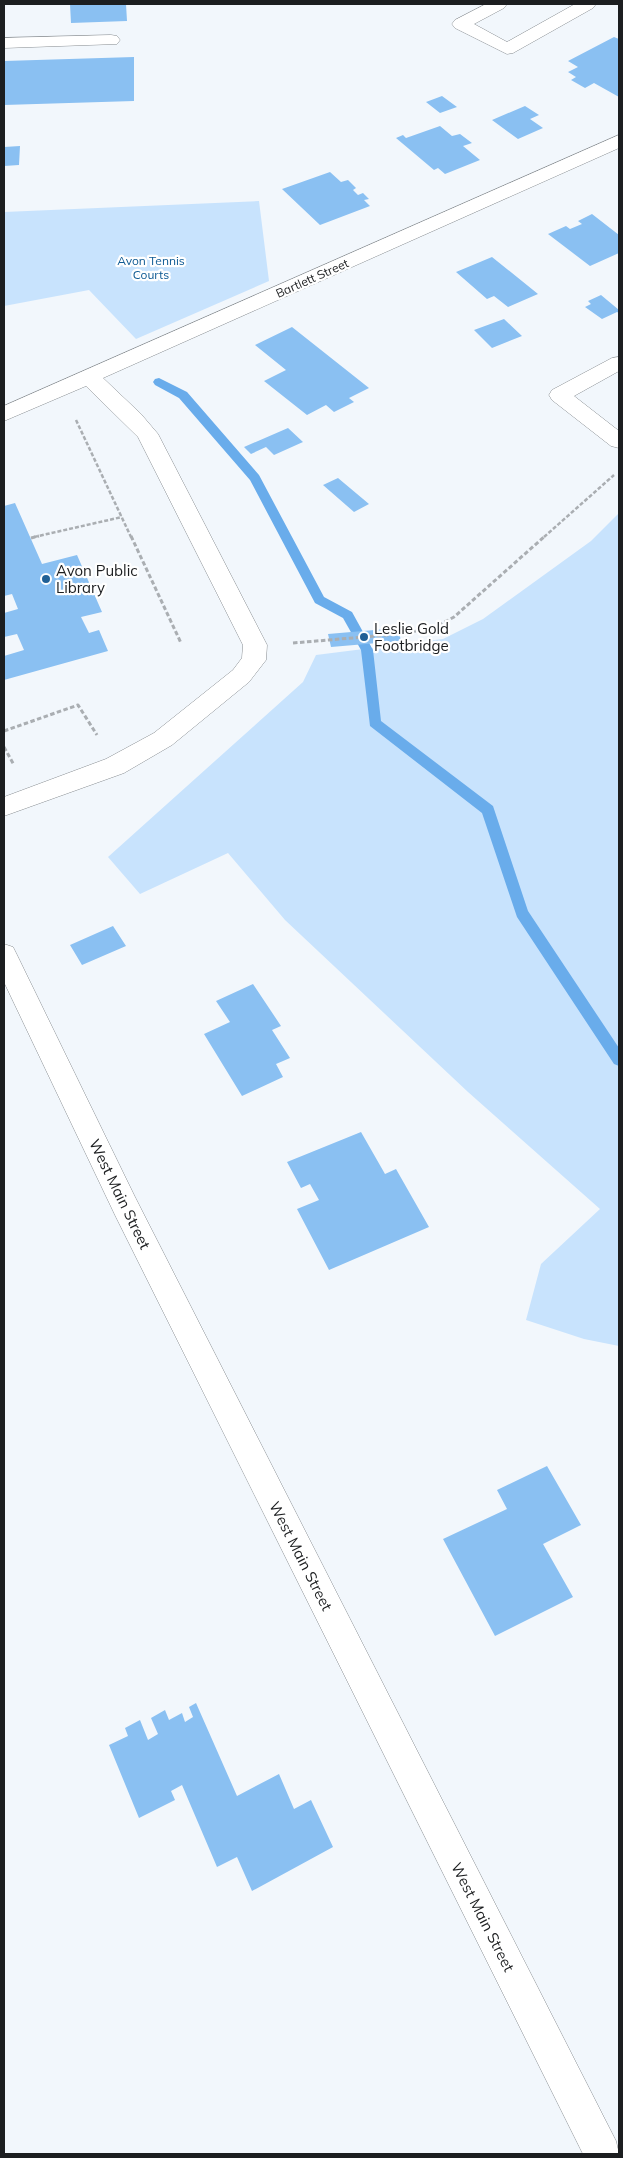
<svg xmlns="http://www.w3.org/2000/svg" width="623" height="2158" viewBox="0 0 623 2158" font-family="Mulish,sans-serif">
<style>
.green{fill:#c8e3fd}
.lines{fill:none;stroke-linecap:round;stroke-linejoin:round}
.stream{fill:#69aceb;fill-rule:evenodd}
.building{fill:#8ac0f2}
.minor-casing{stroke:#898e92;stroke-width:1}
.major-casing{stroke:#898e92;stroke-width:1}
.path-far1{stroke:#aaaeb2;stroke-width:2.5;stroke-dasharray:4 2;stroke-linecap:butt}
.path{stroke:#aaaeb2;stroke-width:3;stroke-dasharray:4.5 2.5;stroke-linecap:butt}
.minor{fill:#fff;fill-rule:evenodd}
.major{fill:#fff;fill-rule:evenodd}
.poi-dot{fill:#206096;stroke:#fff;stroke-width:2}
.labels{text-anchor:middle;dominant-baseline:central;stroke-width:4.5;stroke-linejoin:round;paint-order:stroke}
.far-park-label{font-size:12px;fill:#0e5a93;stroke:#fff}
.far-street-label{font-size:12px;fill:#1c1e20;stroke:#fff}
.poi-label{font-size:15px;fill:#1c1e20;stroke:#fff;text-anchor:start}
.street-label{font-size:15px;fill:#1c1e20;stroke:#fff}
</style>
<rect width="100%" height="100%" fill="#f2f7fc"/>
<path class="green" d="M259 201 269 281 136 339 89 290 4 306V212Z
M619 513V1346L584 1339 526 1320 541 1264 600 1209 468 1092 285 920 228 853 140 894 108 857 303 682 316 655 443 639 483 619 591 541Z"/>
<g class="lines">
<path class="stream" d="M159 378 187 392 259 475 324 597 352 612 373 650 381 721 493 806 528 911 619 1048V1066L614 1064 517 917 482 813 370 726 361 650 343 618 315 603 250 480 179 398 155 385 153 382 155 379Z"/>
</g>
<path class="building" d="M70 4H126L127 21 71 23Z
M614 37 619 39V97L594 83 585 88 571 80 576 77 568 72 578 67 568 61Z
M134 57V101L4 105V61Z
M442 96 457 107 440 113 426 102Z
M525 106 539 115 530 119 543 128 518 139 492 120Z
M440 126 452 136 460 134 472 143 463 146 480 160 445 174 438 168 434 170 396 138 403 135 406 138Z
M20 146 19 165 4 166V147Z
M330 172 341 182 348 180 356 188 353 190 358 195 363 193 369 199 364 200 370 206 320 225 282 189Z
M592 214 619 235V253L590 266 548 234 566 226 570 229 582 224 578 221Z
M492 257 538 294 508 307 494 296 487 299 456 272Z
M601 295 619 310V313L617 312 602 319 585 307 591 304 588 301Z
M504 319 522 336 492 348 474 330Z
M292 327 369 388 349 398 354 402 334 412 326 405 307 415 264 381 286 370 255 345Z
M288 428 303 442 274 455 266 447 251 454 244 447Z
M338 478 369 504 354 512 323 485Z
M15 503 42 564 77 555 102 612 81 617 89 633 99 630 108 651 4 680V656L24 650 17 634 4 637V613L18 609 12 594 4 596V506Z
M398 628 401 641 331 647 328 634Z
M113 926 126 946 82 965 70 945Z
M253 984 281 1026 272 1030 290 1058 276 1064 283 1077 242 1096 204 1034 230 1022 216 1001Z
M361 1132 385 1174 396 1169 429 1227 329 1270 297 1209 319 1200 310 1184 301 1188 287 1162Z
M547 1466 581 1525 543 1544 573 1597 495 1636 443 1539 507 1509 497 1490Z
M196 1703 237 1796 279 1774 294 1809 311 1800 333 1847 252 1891 237 1857 217 1867 182 1785 171 1791 175 1800 139 1818 109 1745 128 1736 125 1728 140 1720 148 1740 158 1734 151 1718 165 1710 169 1720 182 1713 185 1722 193 1717 189 1707Z"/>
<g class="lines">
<g class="minor-casing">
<path id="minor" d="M486 4H507L504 8 474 24 507 42 575 4H596L593 8 513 53 507 54 455 28 452 24 455 20Z
M111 35 117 36 120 40 117 44 4 48V38Z
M619 135V148L103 378 141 414 158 434 267 645 266 660 249 682 172 745 124 773 4 816V797L106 759 154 733 233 670 242 658 243 645 138 437 86 386 4 421V406Z
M619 357V371L574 396 619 431V448L611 446 552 400 549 395 552 390 612 358Z"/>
</g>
<g class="major-casing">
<path id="major" d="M4 944 13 947 17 955 135 1197 616 2141 619 2154H583L115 1215 4 982Z"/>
</g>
<path class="path-far1" d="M76 420 131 537
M34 537 122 517
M544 537 614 475"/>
<path class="path" d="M131 536 181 643
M31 538 39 536
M293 643 399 634 434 628 454 617 545 536
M4 731 78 705 97 735
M4 747 14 765"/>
<use href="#minor" class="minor"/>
<use href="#major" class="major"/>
</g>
<g class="poi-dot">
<circle cx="46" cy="579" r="5"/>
<circle cx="364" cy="637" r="5"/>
</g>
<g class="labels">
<g class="far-park-label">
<text x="151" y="260">Avon Tennis<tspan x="151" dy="14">Courts</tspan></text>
</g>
<g class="far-street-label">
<text transform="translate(312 278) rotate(-24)">Bartlett Street</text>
</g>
<g class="poi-label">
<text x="56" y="570">Avon Public<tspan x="56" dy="17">Library</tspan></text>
<text x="374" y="628">Leslie Gold<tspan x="374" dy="17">Footbridge</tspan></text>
</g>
<g class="street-label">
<text transform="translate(120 1194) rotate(64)">West Main Street</text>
<text transform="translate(301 1556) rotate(63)">West Main Street</text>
<text transform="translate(483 1917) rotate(63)">West Main Street</text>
</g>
</g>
<rect width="623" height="2158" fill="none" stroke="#1c1e20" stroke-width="10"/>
</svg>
